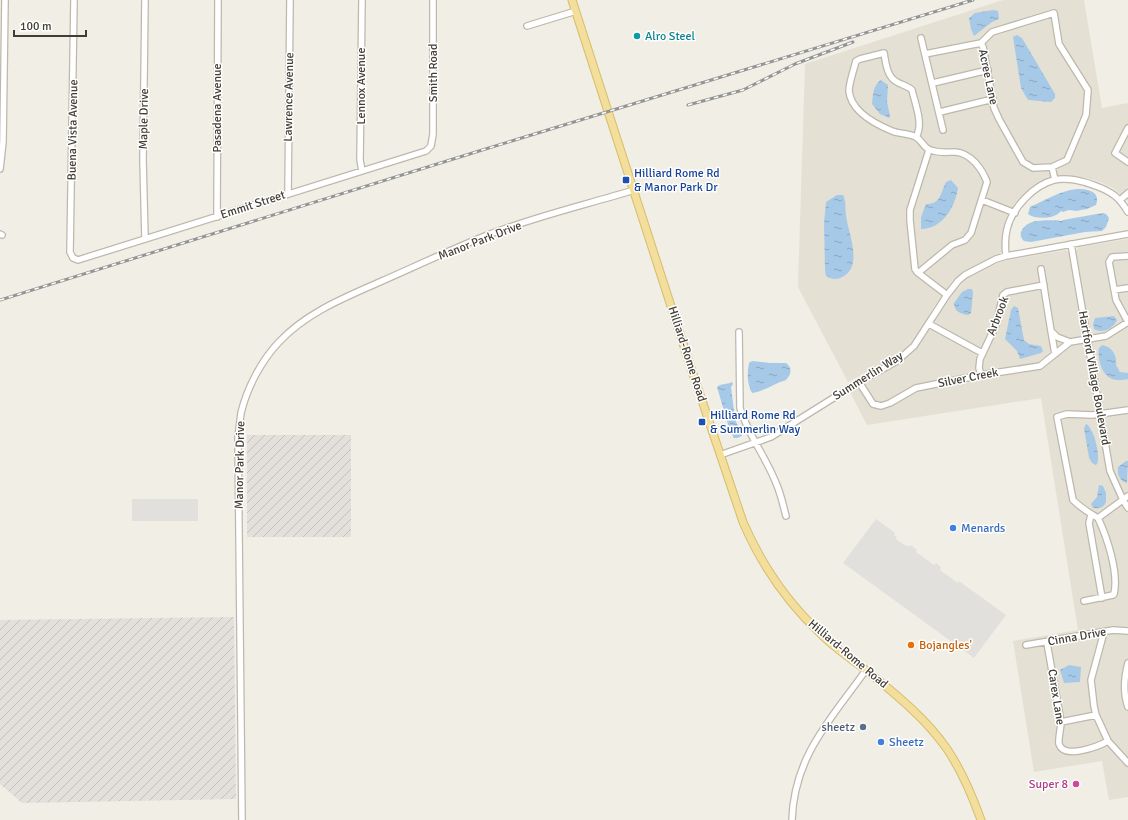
<svg xmlns="http://www.w3.org/2000/svg" width="1128" height="820" viewBox="0 0 1128 820" font-family="Signika,sans-serif">
<style>
.residential{fill:#e4e0d4}
.industrial{fill:url(#industrial-furrows)}
.parking{fill:#e2e0dd}
.water{fill:url(#water-ripples)}
.lines{fill:none;stroke-linecap:round;stroke-linejoin:round}
.minor-casing{stroke:#beb8ac;stroke-width:8}
.major-casing{stroke:#d6bd6d;stroke-width:9}
.minor{stroke:#fff;stroke-width:5.5}
.major{stroke:#f3df9b;stroke-width:7}
.rail-casing{stroke:#949494;stroke-width:3}
.rail{stroke:#fff;stroke-width:1.5;stroke-dasharray:4.5;stroke-linecap:butt}
.culture-dot{fill:#0f9aa8;stroke:#fff;stroke-width:1.5}
.transit-dot{fill:#1a4fb4;stroke:#fff;stroke-width:1.5}
.shop-dot{fill:#3f7fe0;stroke:#fff;stroke-width:1.5}
.food-dot{fill:#e8710a;stroke:#fff;stroke-width:1.5}
.service-dot{fill:#5c6f8a;stroke:#fff;stroke-width:1.5}
.hotel-dot{fill:#d1479c;stroke:#fff;stroke-width:1.5}
.labels{text-anchor:middle;dominant-baseline:central;stroke-width:3;stroke-linejoin:round;paint-order:stroke}
.culture-label{font-size:12px;fill:#0d838f;stroke:#fff;text-anchor:start}
.street-label{font-size:12px;fill:#423e35;stroke:#fff}
.transit-label{font-size:12px;fill:#164399;stroke:#fff;text-anchor:start}
.shop-label{font-size:12px;fill:#366cbe;stroke:#fff;text-anchor:start}
.food-label{font-size:12px;fill:#c56008;stroke:#fff;text-anchor:start}
.service-label{font-size:12px;fill:#4e5e75;stroke:#fff;text-anchor:end}
.hotel-label{font-size:12px;fill:#b23c85;stroke:#fff;text-anchor:end}
</style>
<defs>
<pattern id="industrial-furrows" width="10" height="10" patternUnits="userSpaceOnUse"><rect width="10" height="10" fill="#e3dfda"/><path d="M-1 1l2-2M0 10L10 0M9 11l2-2" fill="none" stroke="#c4c0bc"/></pattern>
<pattern id="water-ripples" width="26" height="14" patternUnits="userSpaceOnUse"><rect width="26" height="14" fill="#a7c9e8"/><path d="M2 4q2-2 4 0t4 0M15 11q2-2 4 0t4 0" fill="none" stroke="#8aa5bd"/></pattern>
</defs>
<rect width="100%" height="100%" fill="#f0eee5"/>
<path class="residential" d="M1003 0H1084L1102 108 1128 103V201L1113 188 1100 182 1083 177H1061L1036 185 1025 193 1013 209 1003 232 1002 251 1000 255 970 268 953 280 933 308 916 339 898 356 848 382 798 287 805 64Z
M1128 239V797L1109 800 1102 761 1034 772 1013 641 1078 630 1041 398 867 425 849 390 902 361 918 347 954 292 967 278 985 269 1003 261 1066 250 1069 253 1092 389 1098 388 1076 251 1079 247Z"/>
<path class="industrial" d="M247 435H351V537H247Z
M234 617 236 799 22 803 0 784V620Z"/>
<path class="parking" d="M132 499H198V521H132Z
M876 519 895 533 894 535 897 537 896 539 906 546 907 545 910 547 911 545 917 550 916 552 934 565 936 563 941 567 940 570 958 583 959 581 1006 615 974 658 843 563Z"/>
<path class="water" d="M993 10 998 11 999 19 992 22 974 36 971 29 969 18 975 13Z
M1017 35 1022 38 1055 94V98L1051 102 1028 100 1021 88 1013 37Z
M881 80 888 85 887 102 890 116 889 118 880 114 872 104C873 95 873 85 881 80Z
M951 180 958 188C955 208 942 229 921 229V217L926 204C941 204 940 194 946 182Z
M1077 189C1087 189 1101 191 1096 205L1087 209 1076 211 1069 210 1063 212 1061 211C1055 219 1036 220 1028 214L1030 207C1046 200 1059 191 1077 189Z
M837 195H843L844 197C846 203 845 209 846 215 848 233 863 264 844 276 838 280 832 280 826 276L825 269 824 223 826 202Z
M1103 213 1106 214 1109 218 1106 227 1102 231 1085 232 1031 242 1024 241C1016 234 1024 225 1032 222 1040 220 1054 220 1062 221L1063 220C1076 218 1089 215 1103 213Z
M968 289H972L973 293 971 313 968 315C960 314 954 311 954 303L962 292Z
M1014 306 1018 308 1024 340 1029 344 1041 346 1043 351 1041 353 1020 359 1017 351 1005 339 1011 310Z
M1114 316 1117 320C1113 329 1103 334 1094 329L1093 324 1095 318Z
M1102 345C1113 347 1117 356 1116 365L1120 372 1128 373V379C1123 380 1117 381 1112 379 1101 375 1097 357 1099 348Z
M752 361 770 363H786C793 368 791 375 786 380 775 383 763 392 752 393 747 384 747 373 749 363Z
M732 382 733 384 731 387 735 419 742 436 737 438H734L730 431 717 387C721 383 726 385 732 382Z
M1086 424C1094 427 1102 460 1096 465L1092 463 1089 458 1084 428Z
M1126 461H1128L1127 483C1120 481 1117 475 1118 467Z
M1099 485 1103 486 1106 493V502C1104 508 1098 509 1093 508L1091 504 1097 497Z
M1069 665 1081 667 1080 682 1064 683 1060 670Z"/>
<g class="lines">
<g class="minor-casing">
<path id="minor" d="M74 0 70 252 73 258 78 260 426 151 431 146 433 134V0
M362 0 360 160 362 171
M527 26 576 11
M921 38 943 130
M925 54 981 43
M933 83 988 70
M940 112 993 99
M1128 128 1115 153 1128 162
M916 137C924 124 915 104 912 90 908 86 902 85 897 82 887 77 886 64 884 53L860 59 856 61C854 69 849 83 849 91 851 111 875 124 892 131 899 134 909 133 916 137 923 141 923 149 934 151 941 153 948 152 955 152 971 153 982 169 987 182L971 233 965 240 952 245 918 273
M929 150 910 210V220L915 269 917 272 947 295
M1052 167 1033 168 1023 162 999 119 994 108 983 47 981 43 992 32 1054 13 1059 44 1088 90 1086 115 1067 160 1052 167 1055 180
M0 169 3 142 5 0
M288 194 290 0
M982 200 1015 213
M1120 200 1128 193
M217 217 218 0
M0 234 2 235
M145 239 143 160 145 0
M1071 244 1110 471 1123 500 1128 508
M1006 256C1005 247 1005 237 1007 229 1012 208 1034 185 1054 180 1067 177 1084 181 1096 186 1112 192 1119 197 1128 212
M1041 269 1051 331 1057 337 1070 342
M1114 290 1128 288
M929 324 982 353
M1051 331 1055 354
M739 332 740 408C748 435 766 457 776 483 781 494 783 505 786 516
M981 375 979 368 980 359 996 325 1003 295 1007 292 1044 285
M859 382 873 404 881 406 890 403 916 388 981 375 1040 366 1070 342 1106 336 1128 322 1116 300 1109 262 1112 257 1128 256
M720 455 771 437 859 382 897 361 914 346 947 295 958 281 965 275 996 259 1006 256 1128 234
M1091 515 1089 523 1102 598
M1098 518 1128 496
M1084 601 1113 595 1114 594C1119 573 1107 537 1098 518 1088 512 1082 509 1073 500L1057 417 1067 414 1092 415 1128 410
M1104 632 1091 680 1094 706 1096 715 1108 741 1128 763
M1047 643 1061 722C1061 728 1058 739 1059 744 1064 760 1099 746 1108 741
M1026 645 1113 630 1128 631
M1128 663C1124 678 1123 693 1128 707
M1061 722 1096 715
M242 820 238 437C239 429 240 421 241 413 247 388 261 361 279 342 307 312 346 297 382 281 416 266 450 250 485 236 533 217 585 205 634 190
M792 820C794 756 831 719 866 670"/>
</g>
<g class="major-casing">
<path id="major" d="M572 0 691 368 743 522C761 564 786 601 820 633 835 649 855 661 872 675 899 697 927 720 947 749 962 771 972 795 981 820"/>
</g>
<use href="#minor" class="minor"/>
<use href="#major" class="major"/>
<g class="rail-casing">
<path id="rail" d="M688 105 743 90 795 64 853 42
M0 300 479 151 973 0"/>
</g>
<use href="#rail" class="rail"/>
</g>
<circle class="culture-dot" cx="637" cy="36" r="4"/>
<g class="transit-dot">
<rect x="622" y="176" width="8" height="8" rx="2"/>
<rect x="698" y="418" width="8" height="8" rx="2"/>
</g>
<g class="shop-dot">
<circle cx="953" cy="528" r="4"/>
<circle cx="881" cy="742" r="4"/>
</g>
<circle class="food-dot" cx="911" cy="645" r="4"/>
<circle class="service-dot" cx="863" cy="727" r="4"/>
<circle class="hotel-dot" cx="1076" cy="784" r="4"/>
<g class="labels">
<g class="culture-label">
<text x="645" y="36">Alro Steel</text>
</g>
<g class="street-label">
<text transform="translate(433 73) rotate(-90)">Smith Road</text>
<text transform="translate(988 77) rotate(78)">Acree Lane</text>
<text transform="translate(361 86) rotate(-90)">Lennox Avenue</text>
<text transform="translate(289 97) rotate(-89)">Lawrence Avenue</text>
<text transform="translate(217 108) rotate(-90)">Pasadena Avenue</text>
<text transform="translate(144 119) rotate(-89)">Maple Drive</text>
<text transform="translate(73 130) rotate(-89)">Buena Vista Avenue</text>
<text transform="translate(253 205) rotate(-18)">Emmit Street</text>
<text transform="translate(480 241) rotate(-21)">Manor Park Drive</text>
<text transform="translate(998 316) rotate(-69)">Arbrook</text>
<text transform="translate(687 354) rotate(72)">Hilliard-Rome Road</text>
<text transform="translate(868 376) rotate(-32)">Summerlin Way</text>
<text transform="translate(968 378) rotate(-11)">Silver Creek</text>
<text transform="translate(1094 378) rotate(80)">Hartford Village Boulevard</text>
<text transform="translate(240 465) rotate(-89)">Manor Park Drive</text>
<text transform="translate(1077 637) rotate(-10)">Cinna Drive</text>
<text transform="translate(848 654) rotate(40)">Hilliard-Rome Road</text>
<text transform="translate(1056 697) rotate(81)">Carex Lane</text>
</g>
<g class="transit-label">
<text x="634" y="173">Hilliard Rome Rd<tspan x="634" dy="14">&amp; Manor Park Dr</tspan></text>
<text x="710" y="415">Hilliard Rome Rd<tspan x="710" dy="14">&amp; Summerlin Way</tspan></text>
</g>
<g class="shop-label">
<text x="961" y="528">Menards</text>
<text x="889" y="742">Sheetz</text>
</g>
<g class="food-label">
<text x="919" y="645">Bojangles'</text>
</g>
<g class="service-label">
<text x="855" y="727">sheetz</text>
</g>
<g class="hotel-label">
<text x="1068" y="784">Super 8</text>
</g>
</g>
<path d="M14 30v6h72v-6" fill="none" stroke="#423e35" stroke-width="2"/>
<text x="20" y="30" font-size="12" fill="#423e35" stroke="#ffffff" stroke-width="3" paint-order="stroke">100 m</text>
</svg>
